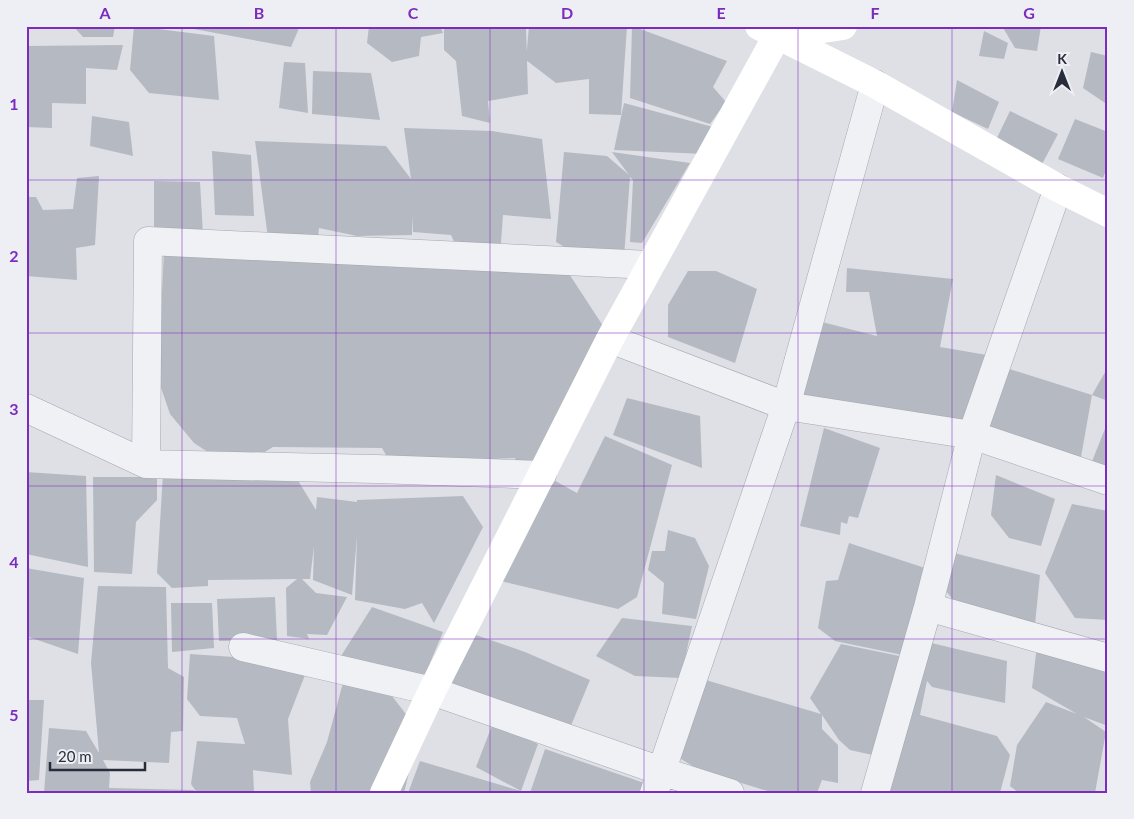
<svg xmlns="http://www.w3.org/2000/svg" width="1134" height="819" viewBox="0 0 1134 819" font-family="Lato,sans-serif">
<style>
.building{fill:#b5b9c2}
.lines{fill:none;stroke-linecap:round;stroke-linejoin:round}
.street-casing{stroke:#a4a7af;stroke-width:29}
.street{stroke:#f0f1f5;stroke-width:28}
.secondary{stroke:#fff;stroke-width:28}
.grid{fill:none;stroke:#7b2cbf;stroke-width:1;stroke-opacity:0.55}
.neatline{fill:none;stroke:#7b2cbf;stroke-width:2}
.grid-label{font-size:16px;text-anchor:middle;font-weight:bold;fill:#7b2cbf}
</style>
<rect width="100%" height="100%" fill="#dee0e6"/>
<path class="building" d="M73 26H115L113 37H83Z
M134 26 214 36 219 100 149 93 130 70Z
M189 26H300L291 47 194 29Z
M369 26H440L443 33 421 37 419 56 392 62 367 43Z
M444 26H526L528 94 488 101 490 123 462 116 456 61 444 50Z
M529 26H627L621 115 589 114V79L556 83 526 60Z
M632 26 727 61 713 87 726 102 710 124 630 98Z
M1002 26H1041L1037 51 1015 48Z
M984 31 1008 43 1004 59 979 56Z
M123 45 117 70 86 68V104L52 103V128L26 127V46Z
M1091 52 1108 56V105L1083 88Z
M284 62 305 63 308 113 279 108Z
M313 71 371 73 380 120 312 114Z
M957 80 999 102 988 129 952 112Z
M624 103 713 127 705 154 614 150Z
M1010 111 1058 134 1040 168 994 144Z
M92 116 129 122 133 156 90 146Z
M1075 119 1108 132V165L1103 178 1058 159Z
M404 128 492 131 542 139 551 219 503 215 500 256 460 255 451 235 413 232 412 216V235L357 236 319 228 317 246 269 245 255 141 386 146 411 179Z
M212 151 251 155 254 216 215 215Z
M564 152 607 156 629 175 612 152 690 163 642 243 630 242 633 180 630 177 624 257 580 256 556 242Z
M99 176 95 245 76 248 77 280 26 276V197H36L43 210 73 209 77 178Z
M154 181 200 182 203 235 154 232Z
M164 250 560 260 607 332 545 443 521 480 515 458 442 461 397 474 382 448 273 447 260 455 214 456 194 443 170 414 158 379Z
M847 268 953 279 940 347 987 355 962 427 800 400 822 322 877 336 869 292H846Z
M688 271H716L757 289 735 363 668 337V305Z
M1003 367 1092 395 1081 457 982 431Z
M1108 367V401L1092 395Z
M627 398 700 416 702 468 613 435Z
M1108 421V471L1091 464Z
M824 428 880 448 858 518 849 516 847 524 841 522 840 535 800 526Z
M605 436 672 465 637 597 618 609 496 580 550 478 577 493Z
M26 472 86 476 88 567 26 554Z
M163 473 294 474 316 510 317 497 357 502V500L463 496 483 527 434 623 422 603 405 609 355 600 357 536 352 595 313 580 314 546 310 579H302L316 593 347 597 327 635 307 634 309 639 287 636 286 588 297 579 208 580V586L172 588 157 573Z
M996 475 1055 499 1041 546 1009 538 991 515Z
M93 477H157V500L136 522 132 574 94 572Z
M1072 504 1108 511V620L1075 618 1045 573Z
M668 530 695 538 709 566 696 619 662 614 664 583 648 570 652 551H665Z
M849 543 925 568 912 657 835 641 818 628 826 581 838 580Z
M954 553 1040 575 1035 624 959 607 946 591Z
M26 568 84 578 78 654 26 636Z
M98 586 166 587 168 668 184 677 183 731 171 732 169 763 103 760 110 773 109 788 194 790V793H44L49 728 86 731 99 753 91 663Z
M275 597 277 640 219 641 217 599Z
M171 603H212L214 648 172 652Z
M372 607 443 632 420 687 341 656Z
M622 618 692 626 681 678 635 676 596 656Z
M473 634 525 652 590 680 570 728 447 691Z
M923 641 1007 661 1005 703 932 687 927 681 920 715 997 736 1010 755 1000 793H883L895 760 850 750 839 740 822 715V729L838 745V783L822 780 817 793H774L699 770 673 754 699 678 821 714 810 698 841 644 919 660Z
M1037 645 1108 666V726L1084 717 1106 732 1095 793H1019L1010 786 1017 745 1046 702 1077 714 1032 688Z
M190 654 310 662 288 719 292 775 253 770 254 793H197L191 784 197 741 245 744 237 718 200 716 187 699Z
M344 679 385 687 419 731 404 793H311L310 782 327 742Z
M26 700H44L39 780 26 781Z
M493 723 538 744 521 791 525 793H408L420 761 521 791 476 767Z
M545 749 653 786 650 793H530Z"/>
<g class="lines">
<g class="street-casing">
<path id="street" d="M610 339 786 406 972 435 1108 481
M26 408 146 464 376 469 542 475
M146 464 148 241 650 265
M928 607 1108 658
M243 647 432 691 661 771 730 793
M654 793 786 406 875 84
M875 793 928 607 972 435 1058 188"/>
</g>
<use href="#street" class="street"/>
<path class="secondary" d="M759 26 875 84 1058 188 1108 213
M384 793 432 691 610 339 777 36 843 26"/>
</g>
<path class="grid" d="M182 26V793M336 26V793M490 26V793M644 26V793M798 26V793M952 26V793M26 180H1108M26 333H1108M26 486H1108M26 639H1108"/>
<rect width="1134" height="819" fill="none" stroke="#edeff4" stroke-width="55"/>
<g transform="translate(1062 72)" stroke="#edeff4" stroke-width="4" paint-order="stroke">
<path d="M0-4L9 19L0 12L-9 19Z" fill="#282d3b"/>
<text y="-8" font-size="14" font-weight="bold" text-anchor="middle" fill="#282d3b">K</text>
</g>
<path d="M50 762v8h95v-8" fill="none" stroke="#282d3b" stroke-width="2.5"/>
<text x="58" y="762" font-size="15" fill="#282d3b" stroke="#edeff4" stroke-width="4" paint-order="stroke">20 m</text>
<rect x="28" y="28" width="1078" height="764" class="neatline"/>
<g class="grid-label">
<text x="105" y="19">A</text>
<text x="259" y="19">B</text>
<text x="413" y="19">C</text>
<text x="567" y="19">D</text>
<text x="721" y="19">E</text>
<text x="875" y="19">F</text>
<text x="1029" y="19">G</text>
<text x="14" y="110">1</text>
<text x="14" y="262">2</text>
<text x="14" y="415">3</text>
<text x="14" y="568">4</text>
<text x="14" y="721">5</text>
</g>
</svg>
